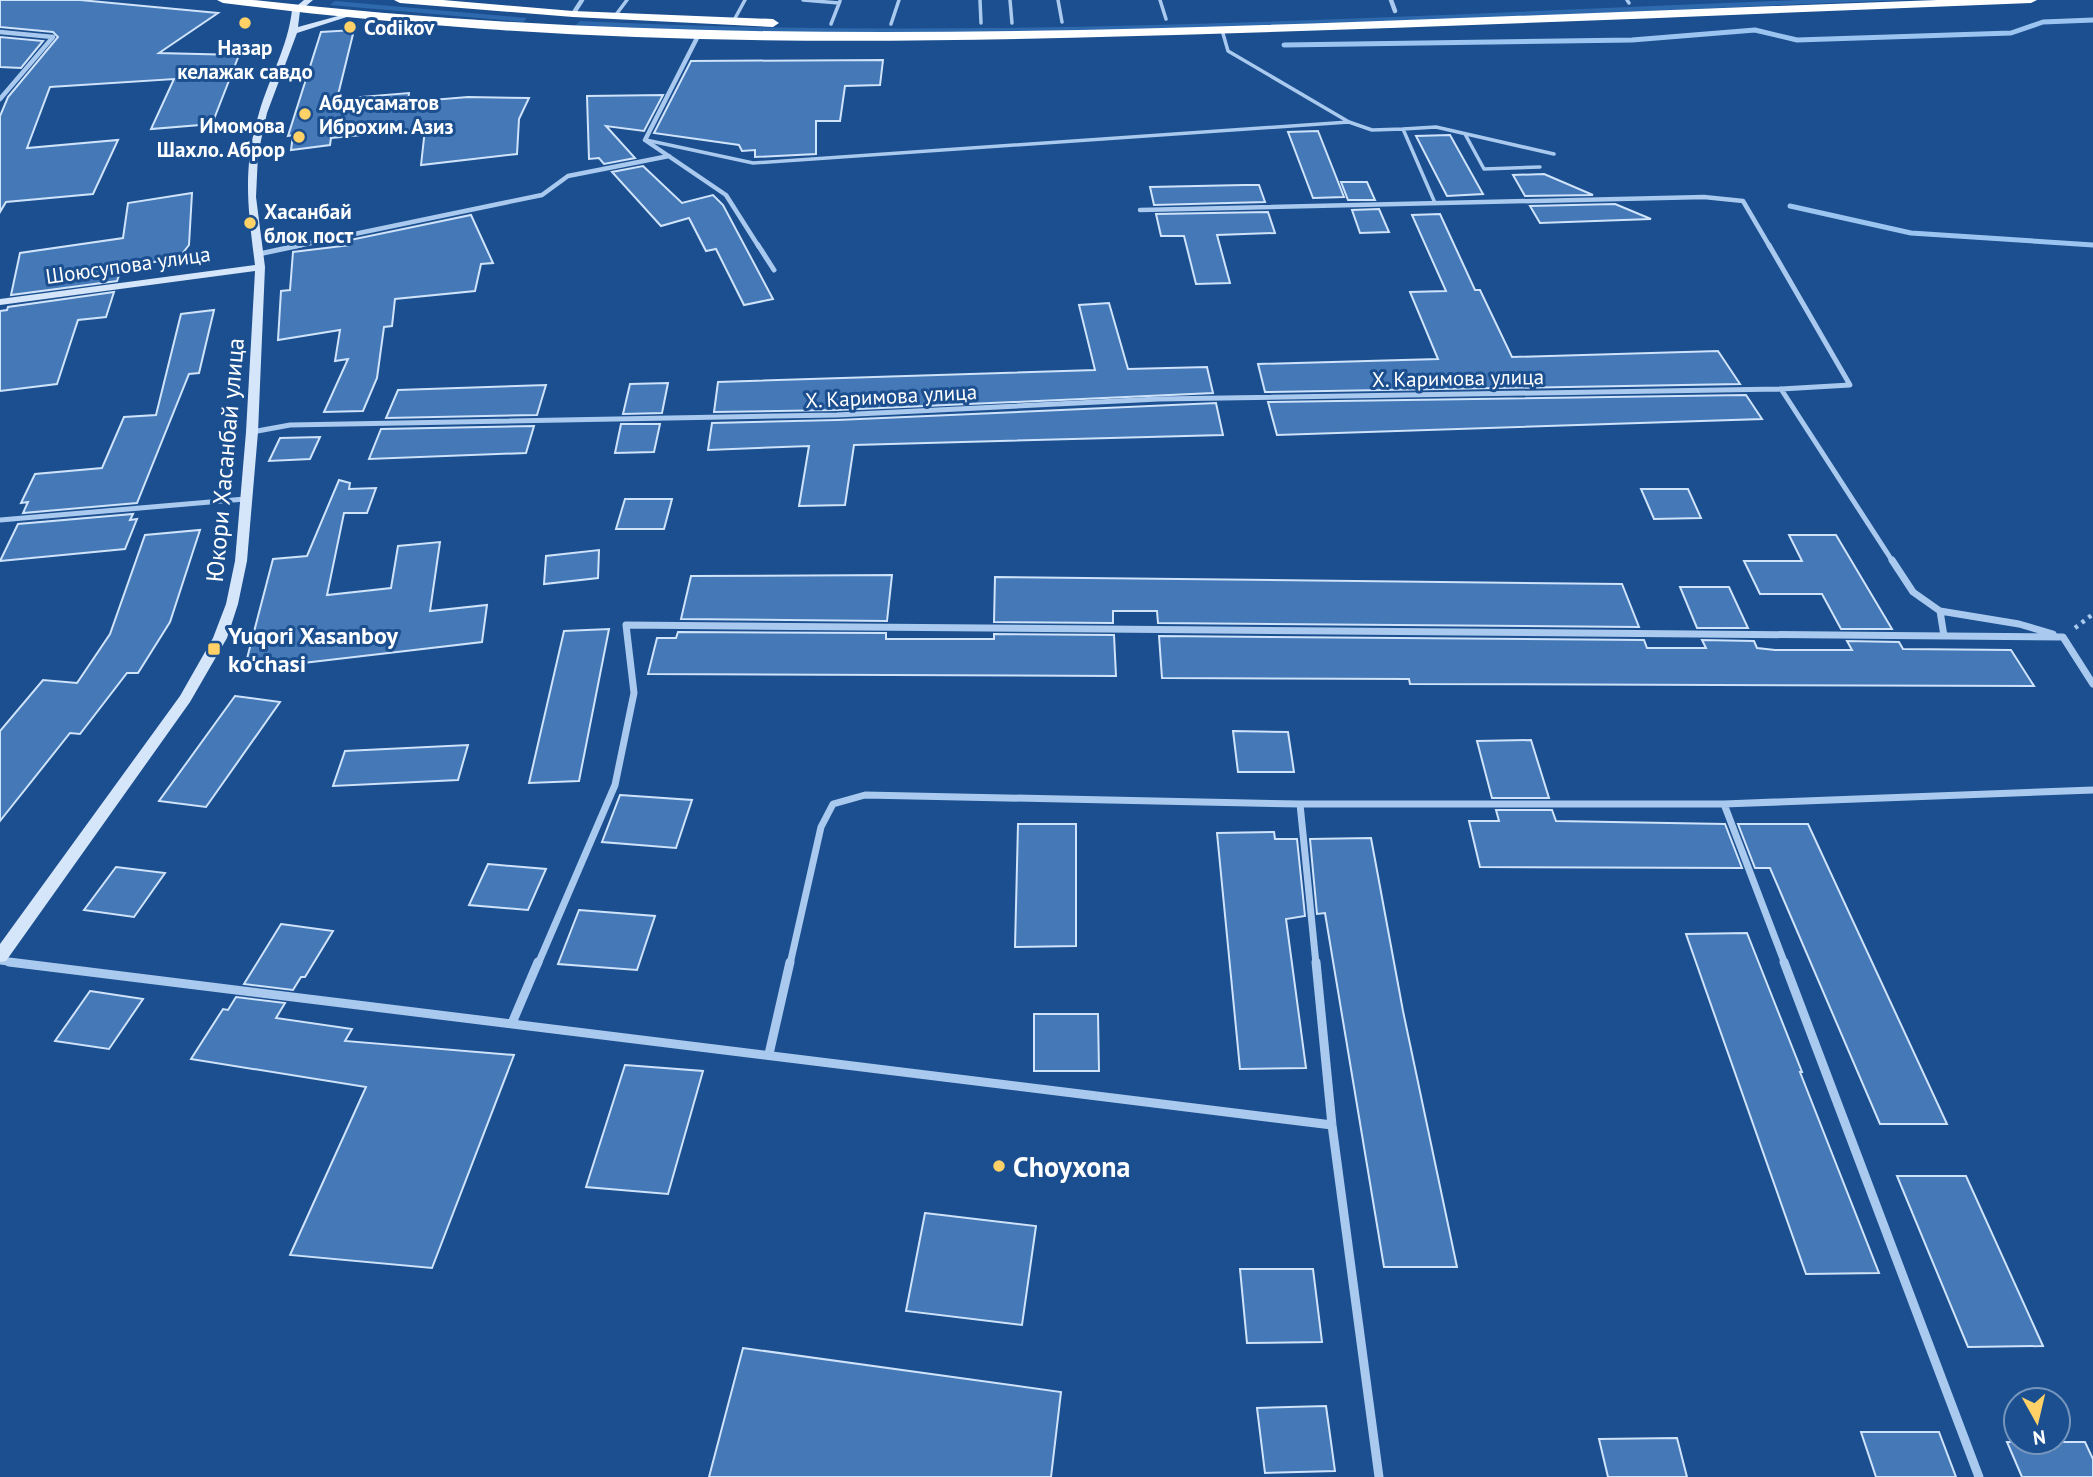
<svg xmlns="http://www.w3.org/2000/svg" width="2093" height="1477" viewBox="0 0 2093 1477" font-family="'PT Sans',sans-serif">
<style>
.green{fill:#2e69ad}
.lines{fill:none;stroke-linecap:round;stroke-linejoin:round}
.stream{stroke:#9cc4f0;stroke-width:5}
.building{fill:#4478b7;stroke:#cfe3fa;stroke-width:2}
.path{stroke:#a9c9ee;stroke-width:4.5;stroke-dasharray:3.5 5;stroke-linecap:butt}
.lane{stroke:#a9c9ee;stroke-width:3.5}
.street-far3{stroke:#a9c9ee;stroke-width:4.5}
.street-far2{stroke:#a9c9ee;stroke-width:5}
.street-far1{stroke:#a9c9ee;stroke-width:7}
.street{stroke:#a9c9ee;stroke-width:9}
.secondary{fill:#d6e6fa;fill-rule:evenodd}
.highway{fill:#fff;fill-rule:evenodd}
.poi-dot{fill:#ffd166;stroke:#1b4f8f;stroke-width:2.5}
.labels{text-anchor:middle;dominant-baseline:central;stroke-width:6;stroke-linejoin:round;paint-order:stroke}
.far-poi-label{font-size:21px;font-weight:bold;fill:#fff;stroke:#1b4f8f;text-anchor:start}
.far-street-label{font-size:21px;fill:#fff;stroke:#1b4f8f}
.street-label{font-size:24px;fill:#fff;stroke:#1b4f8f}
.poi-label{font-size:24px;font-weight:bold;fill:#fff;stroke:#1b4f8f;text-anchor:start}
.near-poi-label{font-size:28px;font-weight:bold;fill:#fff;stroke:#1b4f8f;text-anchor:start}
</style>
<rect width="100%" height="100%" fill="#1b4f8f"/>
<path class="green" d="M1799 0H1909C1465 17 1020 47 576 25L580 21C986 41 1393 16 1799 0Z
M335 1 527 18 523 22 330 5Z"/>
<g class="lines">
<path class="stream" d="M1284 45 1632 40 1755 30 1797 40 2011 33 2043 22 2093 20
M1790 206 1911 233 2093 245"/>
</g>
<path class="building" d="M0 0H80L218 13 159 53 239 55 212 124 151 129 174 79 50 87 27 148 118 140 93 194 6 202 0 212V116L8 97 58 37 53 32 0 27Z
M354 30 337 99 409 93 408 102 468 97 529 98 519 119 517 154 421 165 425 129 331 138 330 145 291 150 293 135 288 136 321 32Z
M0 37 43 41 21 68 0 67Z
M883 60 880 85 845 86 840 121H816V154L755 157V150L742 151 739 145 654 133 691 61Z
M663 95 644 131 606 126 635 158 604 164 599 158 589 159 587 96Z
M1318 131 1344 197 1313 198 1288 132Z
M1450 135 1483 194 1447 196 1416 136Z
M643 166 682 203 713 195 723 205 773 299 744 305 716 249 706 251 689 218 661 226 612 172Z
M1544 174 1593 195 1525 196 1513 175Z
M1341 182H1367L1375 200H1348Z
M1244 185H1259L1265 202 1154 205 1150 187Z
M192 193 189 245 182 254 167 260 122 267 117 281 11 295 20 253 123 238 128 203Z
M1615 204 1651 219 1540 223 1530 206Z
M1379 209 1389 232 1360 233 1352 210Z
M1268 212 1275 233 1217 235 1230 283 1196 284 1184 236H1161L1156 214Z
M1440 214 1475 290H1480L1512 357 1718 351 1740 384 1265 392 1258 364 1438 359 1410 292 1446 291 1412 215Z
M471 215 493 263 481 264 475 291 395 299 392 326 384 327 377 378 363 411 324 412 348 359 335 361 340 330 278 340 281 291 290 290 293 252 351 245 350 240Z
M114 292 106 317 78 320 57 384 0 391V311L7 310 8 307Z
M1109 303 1128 369 1207 367 1213 393 837 410 714 412 718 382 1095 370 1079 305Z
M214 310 199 373 189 374 137 503 23 513 28 502 21 503 35 474 102 468 124 417 156 415 181 314Z
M668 383 662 413 623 414 630 384Z
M546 385 537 415 386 418 398 390Z
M1746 395 1762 419 1277 435 1268 402Z
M1216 403 1223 435 854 445 845 505 799 506 809 446 708 450 712 423 837 420Z
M621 424H660L654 452 615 453Z
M534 426 526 453 369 459 381 429Z
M320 437 310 459 269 461 280 438Z
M339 480 350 483 349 489 376 488 367 513H344L327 595 391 588 398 546 440 542 430 611 487 605 482 642 244 670 273 559 307 556Z
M1641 489H1688L1701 518 1654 519Z
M625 499H672L664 529H616Z
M133 514 130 520 137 519 125 549 0 561 18 524Z
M200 530 170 622 138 673H127L80 734 70 733 0 821V731L43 680 77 683 110 634 145 535Z
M1789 535H1836L1892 629H1841L1822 594H1760L1744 561H1802Z
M599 550 598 578 544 584 546 556Z
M892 575 887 621 681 619 691 576Z
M995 577 1622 584 1639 627 1158 623 1157 611H1113V623L994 622Z
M1680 587H1729L1748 628H1697Z
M609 629 579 781 529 783 564 631Z
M678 632 886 633V639H994V634L1114 635 1116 676 648 674 657 638H676Z
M1159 636 1644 640 1647 648H1706L1702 640 1754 641 1757 648 1775 650H1852L1847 641 1899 642 1903 649 2011 650 2034 686 1410 684 1409 679 1162 678Z
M235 696 280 702 206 807 159 801Z
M1233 731 1288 732 1294 772H1238Z
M1531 740 1549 798H1492L1477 741Z
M468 745 458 780 333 786 345 751Z
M620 795 692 800 676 848 602 842Z
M1496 810H1552L1556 821 1725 824 1742 868 1480 867 1469 821H1499Z
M1018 824H1076V946L1015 947Z
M1738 824H1808L1947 1124H1880L1770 868H1755Z
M1274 832 1275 839H1297L1305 916 1286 919 1306 1068 1240 1069 1217 833Z
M1371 838 1403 1011 1457 1267H1384L1325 913 1317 914 1310 839Z
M488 864 546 869 528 910 469 905Z
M116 867 165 873 134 917 84 910Z
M579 910 655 916 637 970 558 964Z
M281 924 333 931 305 977H301L293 990 244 984Z
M1747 933 1802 1072H1800L1879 1273 1806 1274 1686 934Z
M90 991 143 999 109 1049 55 1041Z
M236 997 285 1003 276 1018 352 1029 345 1041 514 1055 432 1268 290 1255 366 1087 191 1059 223 1009 228 1010Z
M1034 1014H1098L1099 1071H1034Z
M625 1065 703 1071 668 1194 586 1187Z
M1897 1176H1966L2043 1346 1968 1347Z
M925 1213 1036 1226 1022 1325 906 1311Z
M1240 1269H1313L1322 1342 1247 1343Z
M743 1348 1061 1392 1051 1477H709Z
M1326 1406 1335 1471 1265 1473 1257 1408Z
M1861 1432H1939L1956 1477H1876Z
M1677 1438 1687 1477H1608L1599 1439Z
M2007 1442H2085L2093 1459V1477H2022Z"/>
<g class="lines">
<path class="path" d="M2075 628 2093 614"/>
<path class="lane" d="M803 0 839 3
M980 0 981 23
M1010 0 1012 23
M1058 0 1062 22
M1160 0 1166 19
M1627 0 1629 3
M615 16 627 0
M733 22 745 0
M831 24 840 1
M891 24 899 0
M1222 30 1228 51 1349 122 1372 130 1403 129 1435 203
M1403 129 1436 127 1554 154
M1465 134 1484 169 1540 167
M646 140 753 163 1349 122"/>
<path class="street-far3" d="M1391 0 1395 11
M573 14 582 0
M0 32 53 37
M698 36 645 140 726 195 759 247
M0 99 53 37
M1140 210 1704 197 1743 201 1770 247
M292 247 542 195 568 176 669 156"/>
<path class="street-far2" d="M758 245 774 270
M259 254 301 245
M1781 389 1893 562
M252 432 290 425 837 415 1159 399 1781 389 1850 385 1769 245
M0 520 245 499"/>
<path class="street-far1" d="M1892 560 1913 592 1940 611 2019 624 2053 634
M1940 611 1944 636
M1300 804 1316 964
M1724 804 1785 964
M0 961 23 964
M538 964 615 785 634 693 626 625 2063 637 2093 684
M790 964 821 827 833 804 865 795 1300 804H1724L2093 790"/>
<path class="street" d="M9 962 1332 1125
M1316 962 1332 1125 1379 1477
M1784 962 1979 1477
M512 1023 538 962
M769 1054 790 962"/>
<path class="secondary" d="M304 0H313L300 11 298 27 349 13 353 15 297 33 267 113 258 154 256 197 265 267 258 432 247 561 238 604 227 638 190 702 6 961 0 962V944L180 696 213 638 226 604 235 561 246 432 255 271 0 305V299L255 265C248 209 242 168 259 113 269 78 288 47 292 10Z"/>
<path class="highway" d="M217 0H253C619 42 986 35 1353 22 1548 15 1742 7 1937 0H2037L2031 3C1767 13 1504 25 1240 33 989 41 736 47 485 29 398 23 310 14 223 3Z
M394 0H443L573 11 773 19 779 23 773 27 573 17 400 3Z"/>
</g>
<g class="poi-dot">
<circle cx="245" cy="23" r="7"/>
<circle cx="350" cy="27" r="7"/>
<circle cx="305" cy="114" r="7"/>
<circle cx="299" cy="137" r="7"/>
<circle cx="250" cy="223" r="7"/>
<rect x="207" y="642" width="14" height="14" rx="3.5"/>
<circle cx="999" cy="1166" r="7"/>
</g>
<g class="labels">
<g class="far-poi-label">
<text x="364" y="27">Codikov</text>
<text x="245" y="47" text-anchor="middle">Назар<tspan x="245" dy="24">келажак савдо</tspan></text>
<text x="319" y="102">Абдусаматов<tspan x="319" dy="24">Иброхим. Азиз</tspan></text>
<text x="285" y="125" text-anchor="end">Имомова<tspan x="285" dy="24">Шахло. Аброр</tspan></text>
<text x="264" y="211">Хасанбай<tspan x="264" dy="24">блок пост</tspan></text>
</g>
<g class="far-street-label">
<text transform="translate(128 265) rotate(-8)">Шоюсупова улица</text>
<text transform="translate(1458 378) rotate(-1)">Х. Каримова улица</text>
<text transform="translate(891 396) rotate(-3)">Х. Каримова улица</text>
</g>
<g class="street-label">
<text transform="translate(225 460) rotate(-85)">Юкори Хасанбай улица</text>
</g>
<g class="poi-label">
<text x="228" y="635">Yuqori Xasanboy<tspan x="228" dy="28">ko'chasi</tspan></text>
</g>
<g class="near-poi-label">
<text x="1013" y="1166">Choyxona</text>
</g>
</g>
<g transform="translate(2037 1421) rotate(172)"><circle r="33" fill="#1b4f8f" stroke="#7695bc" stroke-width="2"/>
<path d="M0-5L12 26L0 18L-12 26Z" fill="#ffd166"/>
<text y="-10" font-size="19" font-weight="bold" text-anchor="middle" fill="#ffffff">N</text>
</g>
</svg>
